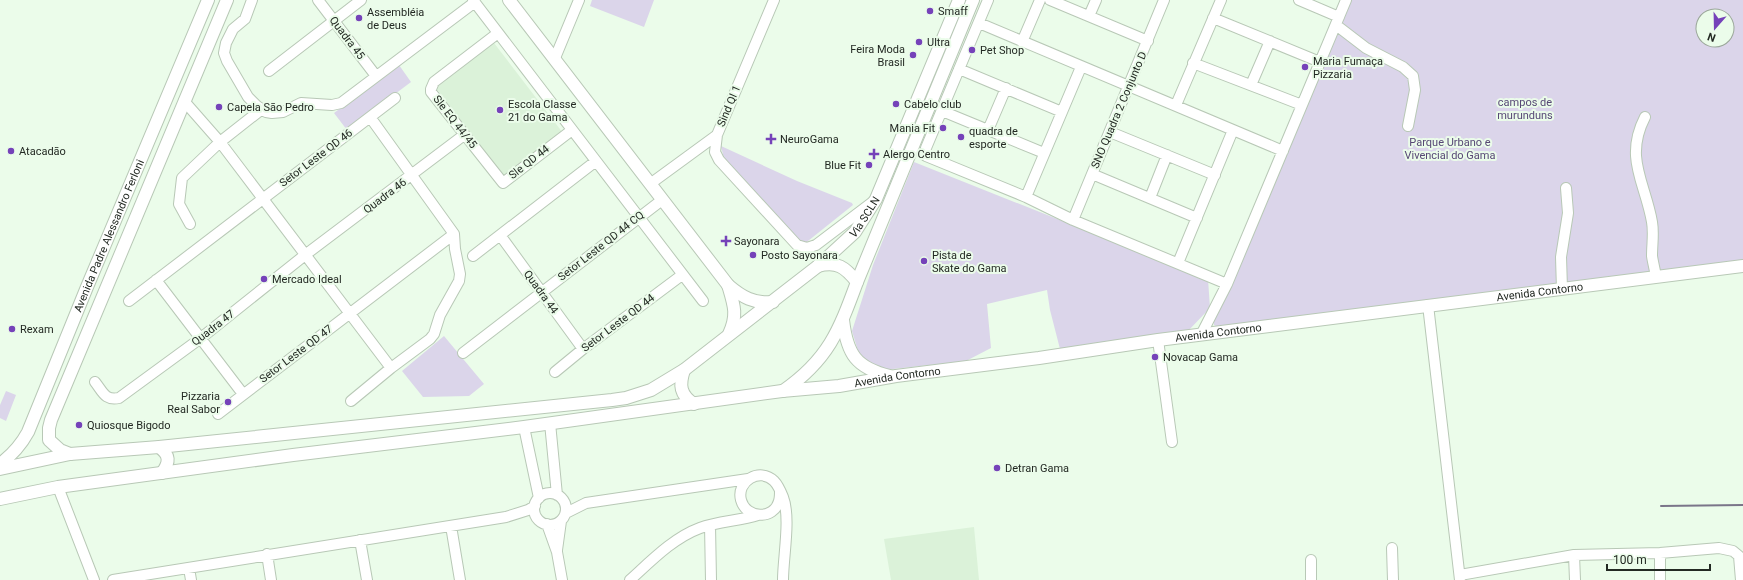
<svg xmlns="http://www.w3.org/2000/svg" width="1743" height="580" viewBox="0 0 1743 580" font-family="Roboto,sans-serif">
<style>
.built{fill:#dbf2d9}
.green{fill:#dbd5ea;fill-rule:evenodd}
.lines{fill:none;stroke-linecap:round;stroke-linejoin:round}
.stream{stroke:#7a7589;stroke-width:2}
.minor-casing{stroke:#b8c8b6;stroke-width:12}
.major-casing{stroke:#b8c8b6;stroke-width:14}
.minor{stroke:#fff;stroke-width:10}
.major{stroke:#fff;stroke-width:12}
.poi-dot{fill:#7542b9;stroke:#ebfcea;stroke-width:1.5}
.labels{text-anchor:middle;dominant-baseline:central;stroke-width:4;stroke-linejoin:round;paint-order:stroke}
.poi-label{font-size:11px;fill:#232923;stroke:#ebfcea;text-anchor:start}
.street-label{font-size:11px;fill:#232923;stroke:#ebfcea}
.park-label{font-size:11px;fill:#574775;stroke:#ebfcea}
</style>
<rect width="100%" height="100%" fill="#ebfcea"/>
<path class="built" d="M494 43 563 133 505 177 436 88Z
M974 527 979 580H891L884 539Z"/>
<path class="green" d="M592 0H654L644 27 590 6Z
M1350 0H1743V261L1220 328 1214 325V319ZM1703 16H1727V40H1703Z
M399 65 411 82 347 130 334 113Z
M721 146 797 181 852 203 853 205 803 245 725 163Z
M914 162 1208 279 1210 308 1187 332 1060 349 1050 310 1047 290 987 304 991 348 966 361 884 370 861 361 852 331 873 265Z
M444 336 484 384 469 396 423 397 402 371Z
M6 391 16 395 6 421 0 418V405Z"/>
<g class="lines">
<path class="stream" d="M1661 506 1743 505"/>
<g class="minor-casing">
<path id="minor" d="M252 0 245 19 233 29 226 43 224 53 227 61 248 97 257 106 266 112 272 113 283 112 301 103 332 105 341 103 475 2
M318 0 376 76
M473 0 703 301
M988 0 926 148V156L1026 197 1073 220 1227 284
M1050 0 1148 41
M1299 0 1339 17
M1089 16 1096 0
M1213 18 1320 62
M979 23 1283 151
M1336 25 1366 48 1403 67 1413 76 1415 90 1408 126
M498 33 434 82 431 89V92L503 183 572 130
M1022 42 1040 0
M555 58 579 0
M1193 63 1302 105
M959 69 1062 112
M269 71 361 0
M1251 85 1270 41
M184 101 220 142 391 368 351 401
M1176 105 1221 0
M942 111 1044 153
M370 117 454 234 455 249 460 274 459 281 440 315 434 334 430 339 391 368
M1645 117C1624 158 1645 182 1652 222 1654 233 1652 244 1652 256 1653 263 1655 270 1656 277
M988 130 1006 88
M1110 132 1215 175
M717 135 715 152 719 160 797 245 807 248 816 245 874 201
M1092 174 1197 218
M650 184 717 135 774 0
M1026 197 1081 67
M1150 198 1167 155
M1073 220 1164 0
M190 224 179 204 182 178 220 142 262 109
M500 235 583 349
M473 256 596 161
M1178 263 1233 130
M156 280 243 394
M1562 289 1561 257 1568 213 1566 188
M129 301 395 98
M1428 305 1460 580
M1201 335 1227 284 1346 0
M1158 340 1172 442
M463 353 662 200
M555 372 583 349 682 275
M95 382C103 392 105 401 119 398L201 338 305 255 464 135
M218 414 454 234
M550 423 557 495
M524 427 539 498
M58 487 94 580
M780 491C780 494 780 498 779 501 774 520 746 519 741 500 736 481 760 467 774 481 778 485 781 492 783 497 791 518 783 557 783 580
M534 509a16 16 0 1 1 32 0a16 16 0 1 1-32 0Z
M566 513 586 503 748 479
M547 524 557 552 562 580
M710 525 711 580
M451 526 460 580
M360 540 367 580
M1392 548 1393 580
M557 550 561 521
M1660 553V580
M267 554 271 580
M1574 555 1575 580
M1311 560V580
M189 568 191 580
M1460 575 1574 555 1660 553 1719 548 1733 551 1739 556 1741 580
M113 580 506 517 528 510 535 506
M630 580C651 561 673 538 700 528 718 521 739 521 758 515"/>
</g>
<g class="major-casing">
<g id="major">
<path d="M509 0 728 285C742 297 754 304 773 302"/>
<path d="M818 266C837 261 845 267 857 282"/>
<path d="M728 285C734 305 738 315 729 334"/>
<path d="M843 320C847 354 856 368 890 376"/>
<path d="M684 370C679 385 680 395 694 404"/>
<path d="M783 391C828 360 839 331 857 282L973 0"/>
<path d="M159 447C170 455 170 462 162 473"/>
<path d="M70 454 60 450 49 440V428L51 420 227 0"/>
<path id="s1" d="M0 464C12 455 21 445 28 432L87 287 208 0"/>
<path id="s2" d="M0 469 70 454 159 447 612 400 626 398 651 390 684 370 818 266 855 232 876 199 959 0"/>
<path id="s3" d="M0 499 58 487 293 455 524 427 782 391 839 386 896 376 1039 358 1158 340 1743 266"/>
</g>
</g>
<use href="#minor" class="minor"/>
<use href="#major" class="major"/>
</g>
<g class="poi-dot">
<circle cx="930" cy="11" r="4"/>
<circle cx="359" cy="18" r="4"/>
<circle cx="919" cy="42" r="4"/>
<circle cx="972" cy="50" r="4"/>
<circle cx="913" cy="55" r="4"/>
<circle cx="1305" cy="67" r="4"/>
<circle cx="896" cy="104" r="4"/>
<circle cx="219" cy="107" r="4"/>
<circle cx="500" cy="110" r="4"/>
<circle cx="943" cy="128" r="4"/>
<circle cx="961" cy="137" r="4"/>
<path d="M769 133h4v4h4v4h-4v4h-4v-4h-4v-4h4z"/>
<circle cx="11" cy="151" r="4"/>
<path d="M872 148h4v4h4v4h-4v4h-4v-4h-4v-4h4z"/>
<circle cx="869" cy="165" r="4"/>
<path d="M724 235h4v4h4v4h-4v4h-4v-4h-4v-4h4z"/>
<circle cx="753" cy="255" r="4"/>
<circle cx="924" cy="261" r="4"/>
<circle cx="264" cy="279" r="4"/>
<circle cx="12" cy="329" r="4"/>
<circle cx="1155" cy="357" r="4"/>
<circle cx="228" cy="402" r="4"/>
<circle cx="79" cy="425" r="4"/>
<circle cx="997" cy="468" r="4"/>
</g>
<g class="labels">
<g class="poi-label">
<text x="938" y="11">Smaff</text>
<text x="367" y="12">Assembléia<tspan x="367" dy="13">de Deus</tspan></text>
<text x="927" y="42">Ultra</text>
<text x="905" y="49" text-anchor="end">Feira Moda<tspan x="905" dy="13">Brasil</tspan></text>
<text x="980" y="50">Pet Shop</text>
<text x="1313" y="61">Maria Fumaça<tspan x="1313" dy="13">Pizzaria</tspan></text>
<text x="508" y="104">Escola Classe<tspan x="508" dy="13">21 do Gama</tspan></text>
<text x="904" y="104">Cabelo club</text>
<text x="227" y="107">Capela São Pedro</text>
<text x="935" y="128" text-anchor="end">Mania Fit</text>
<text x="969" y="131">quadra de<tspan x="969" dy="13">esporte</tspan></text>
<text x="780" y="139">NeuroGama</text>
<text x="19" y="151">Atacadão</text>
<text x="883" y="154">Alergo Centro</text>
<text x="861" y="165" text-anchor="end">Blue Fit</text>
<text x="734" y="241">Sayonara</text>
<text x="761" y="255">Posto Sayonara</text>
<text x="932" y="255">Pista de<tspan x="932" dy="13">Skate do Gama</tspan></text>
<text x="272" y="279">Mercado Ideal</text>
<text x="20" y="329">Rexam</text>
<text x="1163" y="357">Novacap Gama</text>
<text x="220" y="396" text-anchor="end">Pizzaria<tspan x="220" dy="13">Real Sabor</tspan></text>
<text x="87" y="425">Quiosque Bigodo</text>
<text x="1005" y="468">Detran Gama</text>
</g>
<g class="street-label">
<text transform="translate(347 38) rotate(53)">Quadra 45</text>
<text transform="translate(729 106) rotate(-67)">Sind QI 1</text>
<text transform="translate(1119 110) rotate(-67)">SNO Quadra 2 Conjunto D</text>
<text transform="translate(455 122) rotate(52)">Sle EQ 44/45</text>
<text transform="translate(316 158) rotate(-37)">Setor Leste QD 46</text>
<text transform="translate(529 162) rotate(-38)">Sle QD 44</text>
<text transform="translate(385 196) rotate(-37)">Quadra 46</text>
<text stroke="none"><textPath href="#s2" startOffset="933">Via SCLN</textPath></text>
<text stroke="none"><textPath href="#s1" startOffset="255">Avenida Padre Alessandro Ferloni</textPath></text>
<text transform="translate(601 246) rotate(-38)">Setor Leste QD 44 CQ</text>
<text transform="translate(541 292) rotate(54)">Quadra 44</text>
<text stroke="none"><textPath href="#s3" startOffset="1554">Avenida Contorno</textPath></text>
<text transform="translate(618 323) rotate(-37)">Setor Leste QD 44</text>
<text transform="translate(213 328) rotate(-38)">Quadra 47</text>
<text stroke="none"><textPath href="#s3" startOffset="1230">Avenida Contorno</textPath></text>
<text transform="translate(296 354) rotate(-37)">Setor Leste QD 47</text>
<text stroke="none"><textPath href="#s3" startOffset="906">Avenida Contorno</textPath></text>
</g>
<g class="park-label">
<text x="1525" y="102">campos de<tspan x="1525" dy="13">murunduns</tspan></text>
<text x="1450" y="142">Parque Urbano e<tspan x="1450" dy="13">Vivencial do Gama</tspan></text>
</g>
</g>
<g transform="translate(1715 28) rotate(200)"><circle r="19" fill="#ebfcea" stroke="#9ba89a"/>
<path d="M0-3L7 15L0 10L-7 15Z" fill="#7542b9"/>
<text y="-6" font-size="11" font-weight="bold" text-anchor="middle" fill="#232923">N</text>
</g>
<path d="M1607 564v6h103v-6" fill="none" stroke="#232923" stroke-width="2"/>
<text x="1613" y="564" font-size="12" fill="#232923" stroke="#ebfcea" stroke-width="3" paint-order="stroke">100 m</text>
</svg>
